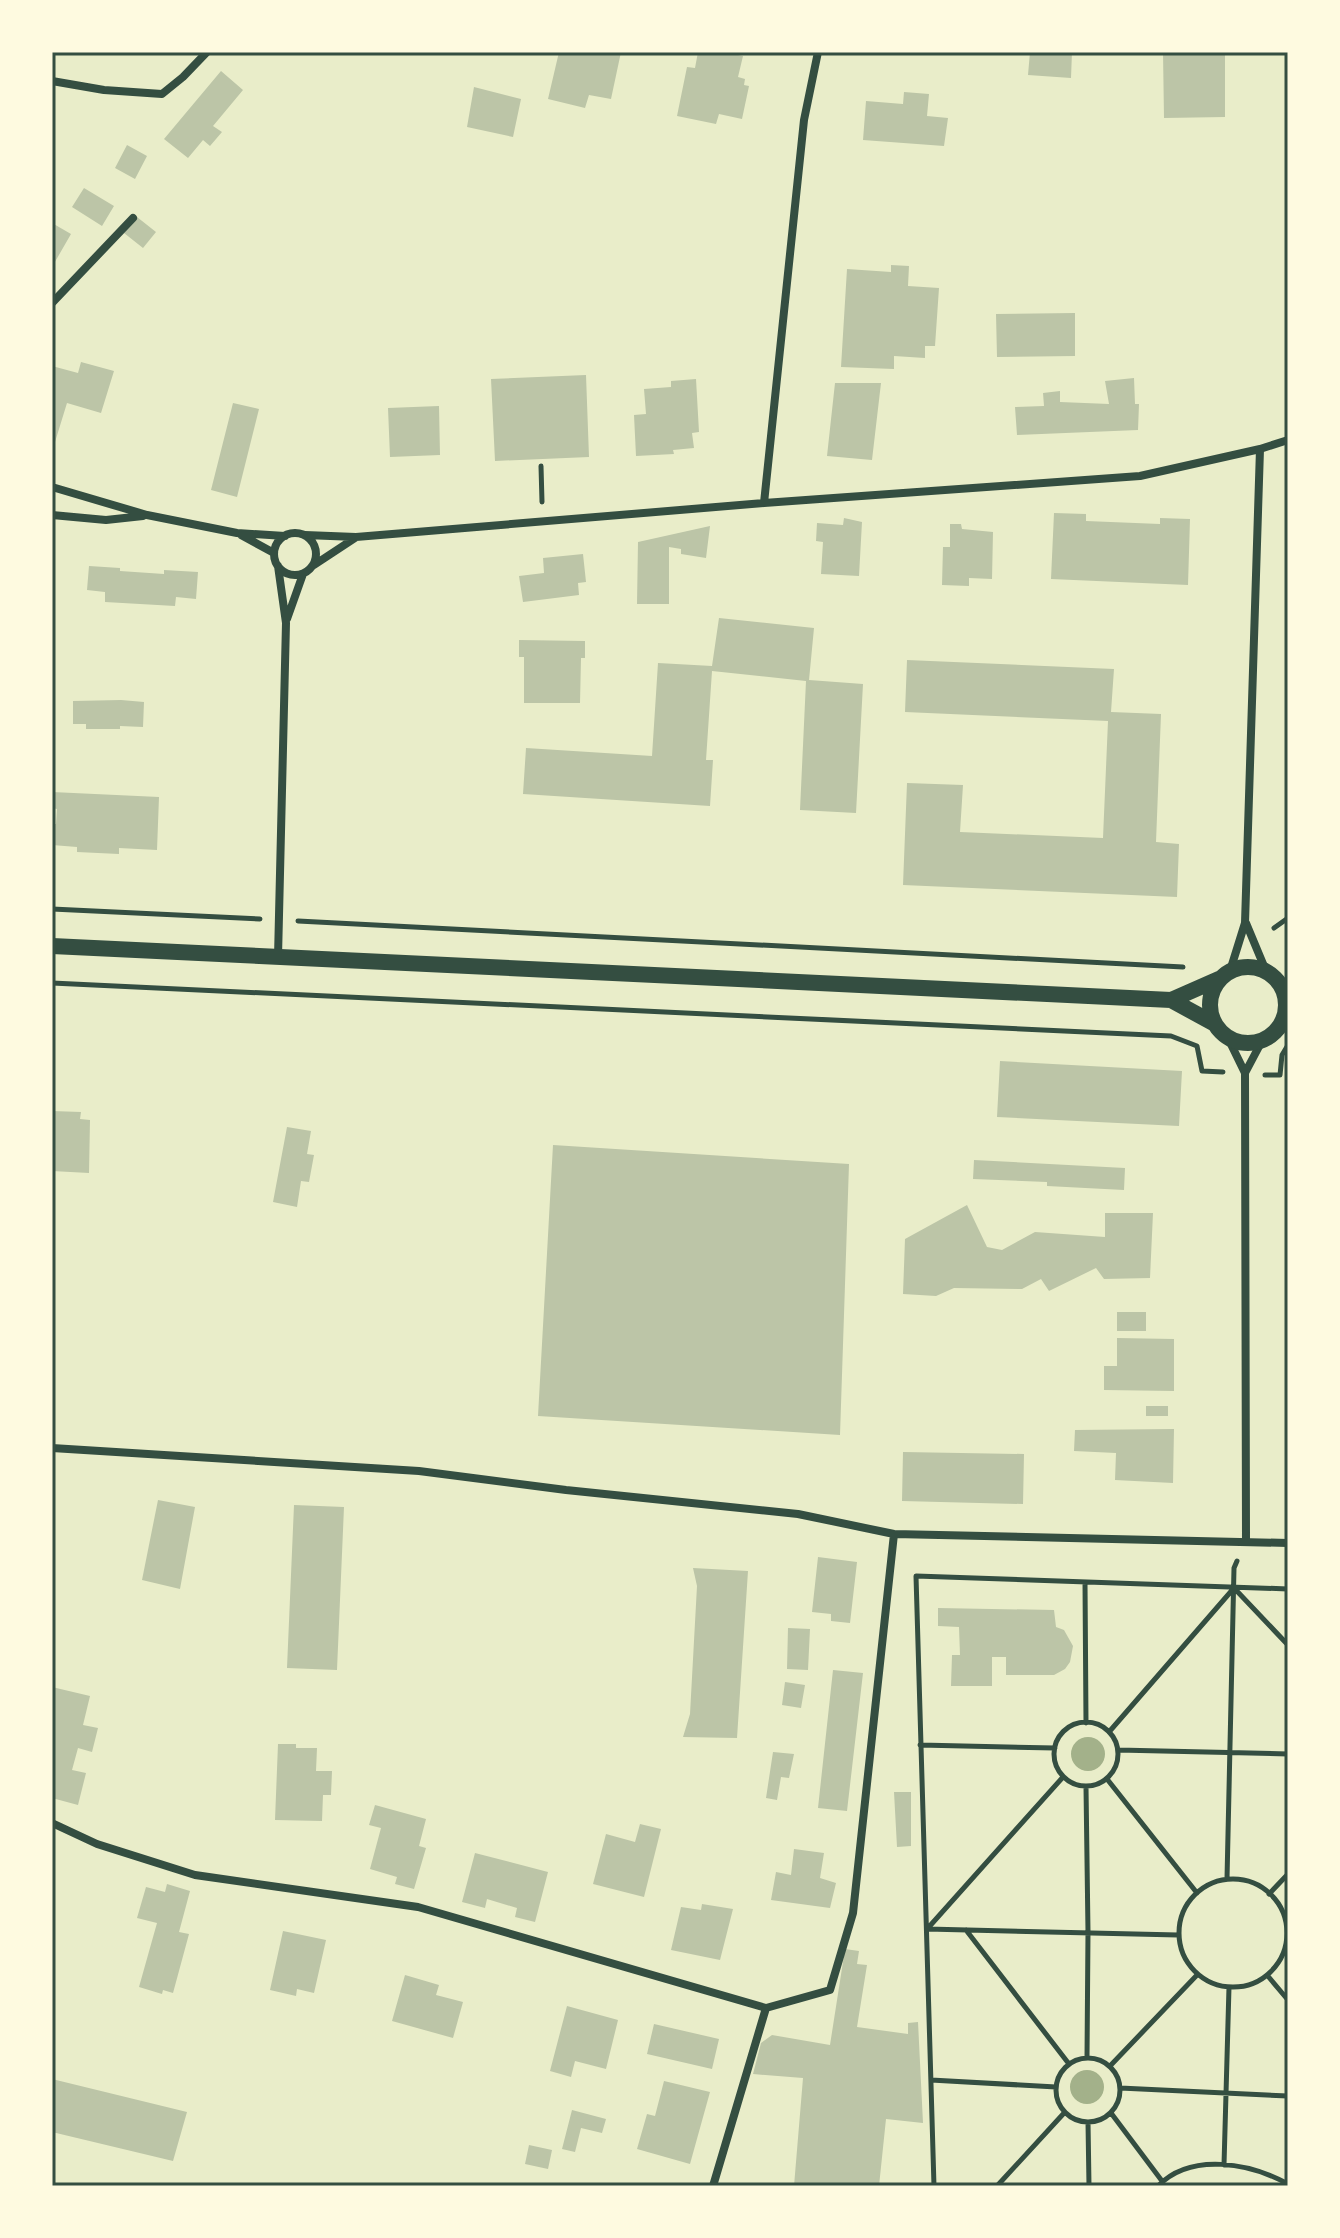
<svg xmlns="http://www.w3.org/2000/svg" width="1340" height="2238" viewBox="0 0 1340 2238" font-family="'Titillium Web',sans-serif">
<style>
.water{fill:#a3b18a}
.building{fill:#bcc5a7}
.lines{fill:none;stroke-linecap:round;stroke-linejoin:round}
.path{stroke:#344e41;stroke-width:5}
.minor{stroke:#344e41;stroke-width:8}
.secondary{stroke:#344e41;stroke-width:16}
.neatline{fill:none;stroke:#344e41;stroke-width:3}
</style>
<rect width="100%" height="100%" fill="#e9edc9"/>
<path class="water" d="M1071 1754a17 17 0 1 1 34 0a17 17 0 1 1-34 0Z
M1070 2087a17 17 0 1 1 34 0a17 17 0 1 1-34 0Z"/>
<path class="building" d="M559 52H621L611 99 589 95 585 108 548 99Z
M698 52H723L743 56 738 77 745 79 744 85 749 86 742 119 719 114 716 124 677 116 687 67 695 68Z
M1030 52H1072L1071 78 1028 75Z
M1163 52H1225V117L1164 118Z
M221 71 243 90 213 126 222 132 210 146 203 140 188 158 164 139Z
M474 87 521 99 513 137 467 127Z
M904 92 929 94 927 116 948 118 944 146 863 140 866 101 903 104Z
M127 145 147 156 135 179 115 168Z
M84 188 114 206 102 226 72 207Z
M137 217 156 232 143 248 124 233Z
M52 223 71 234 52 267Z
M891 265 909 266 908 286 939 288 935 346H925V358L894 356V369L841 367 847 269 891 272Z
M1075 313V356L997 357 996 314Z
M81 362 114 371 101 413 67 403 55 442 52 441V366L78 373Z
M586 375 589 457 495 461 491 379Z
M1134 378 1135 404H1139L1138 430 1017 435 1015 407 1044 406 1043 393 1060 391V402L1109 404 1105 381Z
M696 379 699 432 692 433 694 448 673 450 674 454 636 456 634 415 646 414 644 389 671 387V381Z
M835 383H881L872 460 827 456Z
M233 403 259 409 237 497 211 490Z
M439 406 440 455 390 457 388 408Z
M1054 513 1086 514V521L1160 524V518L1190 519 1188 585 1051 579Z
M844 518 862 522 859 576 821 574 823 542 816 541 817 523 843 525Z
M950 524H961L962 529 993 532 992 579 969 578V586L942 585 943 547H950Z
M710 526 706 558 681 554V549L669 547V604H637L638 542Z
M583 554 586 582 578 583 579 595 523 602 519 576 544 573 543 558Z
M89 566 120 568V571L164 574V570L198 572 196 599 176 597 175 606 105 602V592L87 590Z
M719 618 814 628 809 680 863 684 856 813 800 810 806 681 712 671 706 760H713L710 806 523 794 526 748 652 756 658 663 712 666Z
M519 640 585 641V658H581L580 703H524V657H519Z
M907 660 1114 669 1111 712 1161 714 1156 842 1179 844 1177 897 903 885 907 783 963 785 960 832 1103 838 1108 721 905 712Z
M121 700 144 702 143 727 120 726V729H86V724H73V701Z
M52 792 159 797 157 850 119 848V854L77 852V847L52 845V824H56L57 809 52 808Z
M1000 1061 1182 1071 1179 1126 997 1117Z
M52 1111 81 1112 80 1119 90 1120 89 1173 52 1171Z
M287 1127 311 1131 307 1154 314 1155 309 1182 301 1181 297 1207 273 1202Z
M553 1145 849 1164 840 1435 538 1416Z
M974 1160 1125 1168 1124 1190 1047 1186V1182L973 1179Z
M967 1205 987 1247 1002 1250 1035 1232 1105 1237V1213H1153L1150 1278 1104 1279 1096 1268 1049 1291 1041 1279 1022 1289 954 1288 936 1296 903 1294 905 1239Z
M1117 1312H1146V1331H1117Z
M1117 1338 1174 1339V1391L1104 1390V1366H1117Z
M1146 1406H1168V1416H1146Z
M1174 1429 1173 1483 1115 1480 1116 1453 1074 1451 1075 1430Z
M903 1452 1024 1454 1023 1504 902 1501Z
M158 1500 195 1507 180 1589 142 1580Z
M294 1505 344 1507 337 1670 287 1668Z
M818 1557 857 1562 850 1623 831 1621V1614L812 1612Z
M693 1568 748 1571 737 1738 683 1737 690 1714 697 1586Z
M938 1608 1054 1610 1056 1627 1064 1630 1073 1646 1070 1662 1065 1669 1054 1675H1006V1657H992V1686H951L952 1655H960L959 1627 938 1626Z
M788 1628 810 1629 808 1670 787 1669Z
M833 1670 863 1673 847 1811 818 1808Z
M785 1682 805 1685 801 1708 782 1705Z
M52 1687 90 1696 83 1725 98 1728 92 1752 78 1748 72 1770 86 1773 78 1805 52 1798Z
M278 1744H296V1748H317L316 1771H332L331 1795H323L322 1821 275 1820Z
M773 1752 794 1754 789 1778 781 1777 777 1800 766 1798Z
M894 1792H911V1846L897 1847Z
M375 1805 426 1819 419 1846 426 1848 414 1889 395 1884 397 1877 370 1869 381 1828 369 1825Z
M640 1824 661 1829 644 1897 593 1884 606 1834 635 1842Z
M794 1849 824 1853 820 1878 836 1883 830 1908 771 1900 776 1872 791 1875Z
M475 1853 548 1872 535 1922 515 1917 517 1908 487 1899 485 1908 462 1902Z
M167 1884 190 1891 179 1932 189 1934 173 1993 163 1990 162 1994 139 1987 157 1923 137 1918 146 1887 165 1892Z
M702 1904 733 1909 720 1960 671 1950 681 1907 701 1910Z
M283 1931 326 1940 314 1993 297 1989 296 1996 270 1990Z
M845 1949 859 1951 857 1964 867 1965 857 2027 908 2034V2023L918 2022 923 2123 886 2119 879 2186H794L803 2078 753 2074 761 2043 772 2035 830 2045Z
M405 1975 439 1985 436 1995 463 2002 453 2038 392 2021Z
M567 2006 618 2020 606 2069 575 2061 571 2077 550 2071Z
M654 2024 719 2039 712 2069 647 2054Z
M52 2079 187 2112 173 2161 52 2132Z
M664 2081 710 2092 690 2164 637 2149 647 2114 655 2116Z
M572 2110 606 2119 602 2133 581 2128 575 2152 562 2149Z
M529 2145 552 2150 548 2169 525 2164Z"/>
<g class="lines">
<path class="path" d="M541 466 542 502
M52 909 260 919
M298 921 1183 967
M1274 928 1288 918
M52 983 1171 1036 1197 1046 1202 1071 1223 1072
M1265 1075H1280L1282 1055 1288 1045
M1085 1582 1086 1723
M1054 1754a32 32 0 1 1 64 0a32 32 0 1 1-64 0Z
M1109 1732 1234 1588 1288 1645
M920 1745 1055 1748
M1118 1750 1288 1754
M1107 1779 1197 1893
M1086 1787 1088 1932 1087 2058
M1179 1933a54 54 0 1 1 108 0a54 54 0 1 1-108 0Z
M1227 1879 1234 1568 1237 1561
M1269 1894 1288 1874
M928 1928 1063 1777
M927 1929 1178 1935
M966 1930 1069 2064
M1267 1975 1288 2000
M1056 2090a32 32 0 1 1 64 0a32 32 0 1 1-64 0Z
M1110 2066 1197 1975
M931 2080 1056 2087
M1120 2088 1288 2096
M1111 2113 1162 2181
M1088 2122 1089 2186
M1224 2165 1229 1987
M934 2186 916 1576 1288 1589
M997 2186 1065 2112
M1158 2186C1191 2152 1250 2163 1288 2184"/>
<path class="minor" d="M52 81 104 90 162 94 183 77 207 52
M52 303 133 218
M52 487 147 515 237 533 285 536
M764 503 804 120 818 52
M52 515 106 520 143 516
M274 554a21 21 0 1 1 42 0a21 21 0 1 1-42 0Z
M241 535 274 553
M305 535 356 537 764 503 1140 476 1260 449 1288 440
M314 565 355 538
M287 619 303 574
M1246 923 1266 971
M278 957 286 623 278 566
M1230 971 1245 923 1260 449
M1227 1036 1245 1073 1246 1542
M1245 1073 1263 1039
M52 1448 419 1471 566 1490 798 1514 894 1534 1288 1543
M52 1823 97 1844 195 1875 418 1907 766 2008
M766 2008 830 1990 853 1913 894 1534
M713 2186 766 2008"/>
<path class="secondary" d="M52 946 1171 1000 1215 1024
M1210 1005a38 38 0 1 1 76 0a38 38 0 1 1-76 0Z
M1171 1000 1221 978"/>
</g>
<rect width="1340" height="2238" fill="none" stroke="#fefae0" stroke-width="108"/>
<rect x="54" y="54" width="1232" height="2130" class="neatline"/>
</svg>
